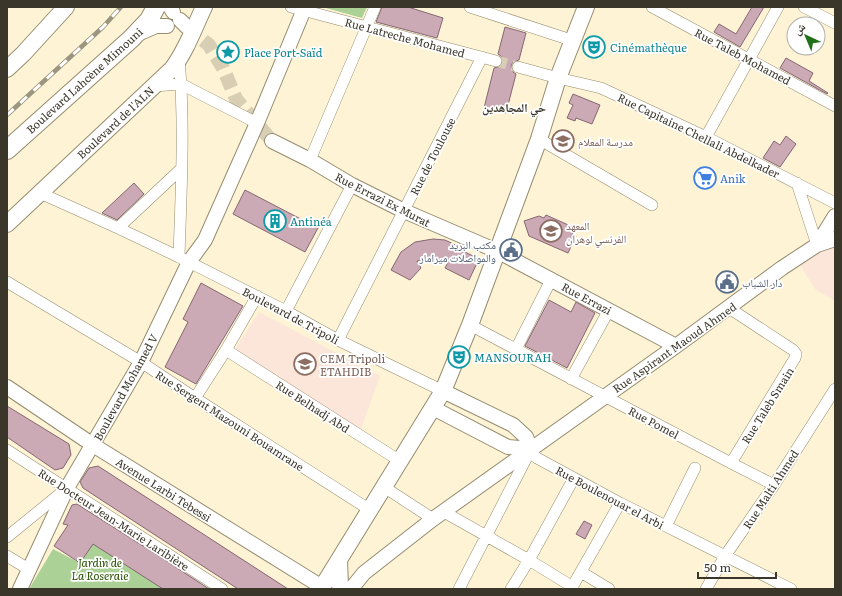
<svg xmlns="http://www.w3.org/2000/svg" width="842" height="596" viewBox="0 0 842 596" font-family="Literata,'Noto Naskh Arabic',serif">
<style>
.education{fill:#fce5d9}
.green{fill:#abd196}
.building{fill:#cba9b5;stroke:#866773}
.lines{fill:none;stroke-linecap:round;stroke-linejoin:round}
.minor-tunnel{stroke:#d7ceb3;stroke-width:11;stroke-dasharray:11 5.5;stroke-linecap:butt}
.tertiary-tunnel{stroke:#d7ceb3;stroke-width:14;stroke-dasharray:14 7;stroke-linecap:butt}
.minor-casing{stroke:#958c6e;stroke-width:12}
.tertiary-casing{stroke:#958c6e;stroke-width:16}
.secondary-casing{stroke:#958c6e;stroke-width:18}
.primary-casing{stroke:#958c6e;stroke-width:20}
.minor{stroke:#fff;stroke-width:11}
.tertiary{stroke:#fff;stroke-width:14}
.secondary{stroke:#fff;stroke-width:16}
.primary{stroke:#fff;stroke-width:18}
.rail-casing{stroke:#9c957f;stroke-width:4.5}
.rail{stroke:#fff;stroke-width:3;stroke-dasharray:9;stroke-linecap:butt}
.labels{text-anchor:middle;dominant-baseline:central;stroke-width:3.5;stroke-linejoin:round;paint-order:stroke}
.street-label{font-size:11px;fill:#3a362a;stroke:#fff}
.culture-label{font-size:11px;fill:#0d838f;stroke:#fff;text-anchor:start}
.education-label{font-size:11px;fill:#785e54;stroke:#fff;text-anchor:start}
.shop-label{font-size:11px;fill:#366cbe;stroke:#fff;text-anchor:start}
.service-label{font-size:11px;fill:#4e5e75;stroke:#fff;text-anchor:end}
.park-label{font-size:11px;font-style:italic;fill:#274f02;stroke:#fff}
.neighbourhood-label{font-size:12px;font-weight:bold;fill:#3a362a;stroke:#fff}
</style>
<rect width="100%" height="100%" fill="#fef4d5"/>
<path class="education" d="M835 246V301L816 290 799 264 820 252Z
M259 312 380 376 360 432 234 351Z"/>
<path class="green" d="M322 7H367L362 18Z
M92 541 167 589H29L53 549 80 563Z"/>
<path class="building" d="M382 7H408L443 18 437 38 376 22Z
M752 7H764L740 47 714 32 719 24 736 34Z
M505 27 526 33 519 60 513 62 511 66 513 72 516 74 506 113 484 108 494 68 501 66 503 62 501 56 498 54Z
M786 58 813 73 809 81 828 93 827 94 780 68Z
M573 94 600 105 592 124 576 118 575 121 567 118 573 105 569 103Z
M786 136 796 144 780 167 763 158 774 141 780 145Z
M134 183 144 194 117 220 102 213Z
M245 190 318 228 305 252 233 214Z
M546 215 575 228 572 235 576 236 568 253 529 236 524 221 539 216 544 218Z
M433 239 445 240 464 249 463 251 479 259 469 280 445 268 450 259 417 261 421 268 410 280 391 270 401 252 415 242Z
M201 283 243 306 196 384 165 367 188 322 183 319Z
M549 300 571 312 576 302 595 313 567 368 525 346Z
M7 406 69 444 71 455 63 468 55 470 7 437Z
M98 466 288 589H238L83 488 80 482 89 468Z
M77 504 162 558 209 589H163L93 544 80 563 54 546 68 525 63 524 72 505Z
M584 521 592 525 585 539 576 534Z"/>
<g class="lines">
<path class="minor-tunnel" d="M496 61 518 67"/>
<path class="tertiary-tunnel" d="M187 27 209 45 223 68 236 99 272 141"/>
<g class="minor-casing">
<path id="minor" d="M291 7 496 61
M470 7 574 41
M652 7 835 106
M804 7 835 23
M518 67 558 78 601 88 706 137 835 203
M154 86 181 84 257 123
M706 137 778 7
M539 139 652 205
M310 160 375 7
M797 183 817 245
M40 193 118 228 179 257 286 311 338 340 443 391
M118 228 182 168
M179 257C181 192 185 125 179 59
M7 282 141 362 195 398 370 510
M729 308 793 350 796 354 795 358 731 463
M286 311 352 185
M470 325 731 463 774 485
M338 340 482 57
M516 349 551 280
M226 350 400 461
M571 379 609 310
M195 398 226 350 257 296
M531 449 533 455 537 458 620 503 791 589
M7 450 222 589
M384 487 433 519
M444 512 529 560 573 587
M666 526 695 468
M7 537 66 489
M7 556 30 570
M581 572 609 589
M459 589 530 451
M511 589 529 560 574 478
M571 589 620 503
M706 589 725 556 774 485 835 389"/>
</g>
<g class="tertiary-casing">
<path id="tertiary" d="M170 7 173 12
M180 20 187 27
M140 33 156 26H167
M272 141 310 160 352 185 404 211 497 251 676 346
M817 245 835 216
M7 387 93 445 322 587
M443 391 513 425 526 437 531 449
M433 408 508 447 531 449
M20 589 67 488 141 362 189 262 205 240 257 123 305 7
M351 589 364 573 433 519 676 346 782 268 817 245 835 239"/>
</g>
<g class="secondary-casing">
<path id="secondary" d="M7 69 23 54 66 7
M7 224 172 69C186 51 194 28 204 7
M339 560 340 586
M321 589 443 391 470 325 539 139 558 78 586 7"/>
</g>
<g class="primary-casing">
<path id="primary" d="M7 150 131 39 149 20 156 7"/>
</g>
<use href="#minor" class="minor"/>
<use href="#tertiary" class="tertiary"/>
<use href="#secondary" class="secondary"/>
<use href="#primary" class="primary"/>
<g class="rail-casing">
<path id="rail" d="M7 115 103 27 121 7"/>
</g>
<use href="#rail" class="rail"/>
</g>
<defs>
<g id="theatre-ring" transform="scale(1.15)"><circle r="9.5" fill="#fff" stroke="#0f9aa8" stroke-width="1.5"/><path d="M-5-5.5Q0-4 5-5.5V0Q5 5 0 6Q-5 5-5 0ZM-3.3-2.5H-1v1.5H-3.3ZM1-2.5H3.3v1.5H1ZM-2.8 1Q0 5.5 2.8 1Z" fill="#0f9aa8"/></g>
<g id="sight-ring" transform="scale(1.15)"><circle r="9.5" fill="#fff" stroke="#0f9aa8" stroke-width="1.5"/><path d="M0-6L1.8-2.2L6-1.7L2.9 1.2L3.7 5.4L0 3.3L-3.7 5.4L-2.9 1.2L-6-1.7L-1.8-2.2Z" fill="#0f9aa8"/></g>
<g id="school-ring" transform="scale(1.15)"><circle r="9.5" fill="#fff" stroke="#8d6e63" stroke-width="1.5"/><path d="M0-5L7-2L0 1L-7-2ZM-4 1L0 2.5L4 1V4Q0 6-4 4Z" fill="#8d6e63"/></g>
<g id="supermarket-ring" transform="scale(1.15)"><circle r="9.5" fill="#fff" stroke="#3f7fe0" stroke-width="1.5"/><path d="M-6-5.5h2.5l.6 2H6L4.5 2H-2.5L-4.4-4H-6ZM-1.5 3.2a1.3 1.3 0 1 0 .1 0ZM3 3.2a1.3 1.3 0 1 0 .1 0Z" fill="#3f7fe0"/></g>
<g id="building-ring" transform="scale(1.15)"><circle r="9.5" fill="#fff" stroke="#0f9aa8" stroke-width="1.5"/><path d="M-4-6H4V6H1V3H-1V6H-4ZM-2.5-4.3h1.7v1.8h-1.7ZM.8-4.3h1.7v1.8H.8ZM-2.5-1h1.7V.8h-1.7ZM.8-1h1.7V.8H.8Z" fill="#0f9aa8"/></g>
<g id="university-ring" transform="scale(1.15)"><circle r="9.5" fill="#fff" stroke="#8d6e63" stroke-width="1.5"/><path d="M0-5L7-2L0 1L-7-2ZM-4 1L0 2.5L4 1V4Q0 6-4 4Z" fill="#8d6e63"/></g>
<g id="civic-ring" transform="scale(1.15)"><circle r="9.5" fill="#fff" stroke="#5c6f8a" stroke-width="1.5"/><path d="M-.6-6.5H3V-4.5H.6V-3L4-1V1h2V6H-6V1h2V-1L-.6-3ZM-1.2 2.5V6h2.4V2.5Z" fill="#5c6f8a"/></g>
</defs>
<g fill-rule="evenodd">
<use href="#theatre-ring" x="594" y="47"/>
<use href="#sight-ring" x="228" y="52"/>
<use href="#school-ring" x="563" y="141"/>
<use href="#supermarket-ring" x="705" y="178"/>
<use href="#building-ring" x="275" y="221"/>
<use href="#university-ring" x="551" y="231"/>
<use href="#civic-ring" x="511" y="250"/>
<use href="#civic-ring" x="727" y="282"/>
<use href="#theatre-ring" x="459" y="357"/>
<use href="#school-ring" x="305" y="364"/>
</g>
<g class="labels">
<g class="street-label">
<text transform="translate(405 37) rotate(15)">Rue Latreche Mohamed</text>
<text transform="translate(743 56) rotate(28)">Rue Taleb Mohamed</text>
<text transform="translate(84 80) rotate(-42)">Boulevard Lahcène Mimouni</text>
<text transform="translate(115 122) rotate(-43)">Boulevard de l'ALN</text>
<text transform="translate(699 135) rotate(26)">Rue Capitaine Chellali Abdelkader</text>
<text transform="translate(432 156) rotate(-63)">Rue de Toulouse</text>
<text transform="translate(383 199) rotate(27)">Rue Errazi Ex Murat</text>
<text transform="translate(587 298) rotate(28)">Rue Errazi</text>
<text transform="translate(291 315) rotate(28)">Boulevard de Tripoli</text>
<text transform="translate(674 347) rotate(-35)">Rue Aspirant Maoud Ahmed</text>
<text transform="translate(125 387) rotate(-61)">Boulevard Mohamed V</text>
<text transform="translate(767 405) rotate(-58)">Rue Taleb Smain</text>
<text transform="translate(313 406) rotate(33)">Rue Belhadj Abd</text>
<text transform="translate(230 420) rotate(33)">Rue Sergent Mazouni Bouamrane</text>
<text transform="translate(654 422) rotate(28)">Rue Pomel</text>
<text transform="translate(164 489) rotate(32)">Avenue Larbi Tebessi</text>
<text transform="translate(770 489) rotate(-57)">Rue Malti Ahmed</text>
<text transform="translate(610 497) rotate(28)">Rue Boulenouar el Arbi</text>
<text transform="translate(114 519) rotate(33)">Rue Docteur Jean-Marie Laribière</text>
</g>
<g class="culture-label">
<text x="610" y="47">Cinémathèque</text>
<text x="244" y="52">Place Port-Saïd</text>
<text x="290" y="221">Antinéa</text>
<text x="474" y="357">MANSOURAH</text>
</g>
<g class="education-label">
<text x="578" y="141">مدرسة المعلام</text>
<text x="566" y="225">المعهد<tspan x="566" dy="13">الفرنسي لوهران</tspan></text>
<text x="320" y="358">CEM Tripoli<tspan x="320" dy="13">ETAHDIB</tspan></text>
</g>
<g class="shop-label">
<text x="720" y="178">Anik</text>
</g>
<g class="service-label">
<text x="496" y="244">مكتب البريد<tspan x="496" dy="13">والمواصلات ميرامار</tspan></text>
<text x="742" y="282" text-anchor="start">دار الشباب</text>
</g>
<g class="park-label">
<text x="100" y="562">Jardin de<tspan x="100" dy="13">La Roseraie</tspan></text>
</g>
<g class="neighbourhood-label">
<text x="514" y="107">حي المجاهدين</text>
</g>
</g>
<rect width="842" height="596" fill="none" stroke="#3a362a" stroke-width="16"/>
<g transform="translate(806 36) rotate(316)"><circle r="19" fill="#ffffff" stroke="#b0afaa"/>
<path d="M0-3L7 15L0 10L-7 15Z" fill="#217119"/>
<text y="-6" font-size="11" font-weight="bold" text-anchor="middle" fill="#3a362a">ش</text>
</g>
<path d="M698 572v6h78v-6" fill="none" stroke="#3a362a" stroke-width="2"/>
<text x="704" y="572" font-size="12" fill="#3a362a" stroke="#ffffff" stroke-width="3" paint-order="stroke">50 m</text>
</svg>
